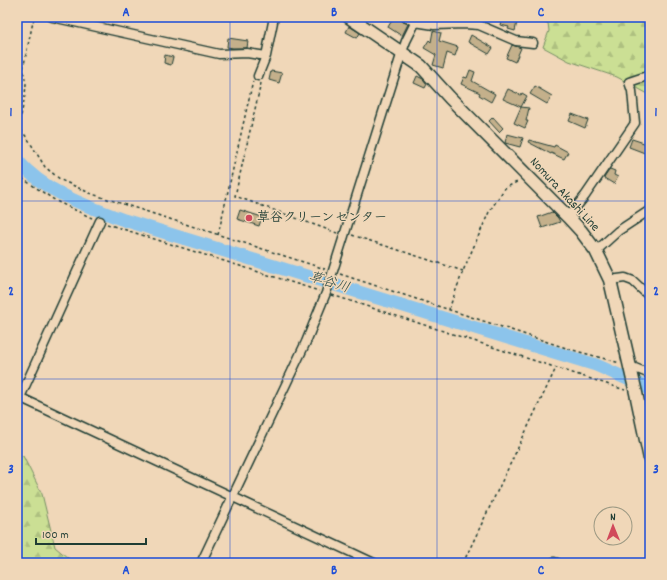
<svg xmlns="http://www.w3.org/2000/svg" width="667" height="580" viewBox="0 0 667 580" font-family="Dekko,'Klee One',sans-serif">
<style>
.forest{fill:url(#forest-firs);stroke:#758e64}
.lines{fill:none;stroke-linecap:round;stroke-linejoin:round}
.river{stroke:#8cc4eb;stroke-width:13}
.building{fill:#c4b08b;stroke:#1f3d34}
.street-casing{stroke:#1f3d34;stroke-width:11}
.secondary-casing{stroke:#1f3d34;stroke-width:15}
.path{stroke:#1f3d34;stroke-width:1.5;stroke-dasharray:3 3;stroke-linecap:butt}
.street{stroke:#f0d7b8;stroke-width:8}
.secondary{stroke:#f0d7b8;stroke-width:12}
.grid{fill:none;stroke:#1d4ed8;stroke-width:1;stroke-opacity:0.55}
.poi-dot{fill:#d1495b;stroke:#f0d7b8;stroke-width:1.5}
.labels{text-anchor:middle;dominant-baseline:central;stroke-width:3;stroke-linejoin:round;paint-order:stroke}
.street-label{font-size:13px;fill:#1f3d34;stroke:#f0d7b8}
.poi-label{font-size:13px;font-weight:bold;fill:#1f3d34;stroke:#f0d7b8;text-anchor:start}
.water-label{font-size:14px;font-style:italic;fill:#2a4a46;stroke:#f0d7b8}
.neatline{fill:none;stroke:#1d4ed8;stroke-width:1.5}
.grid-label{font-size:13px;text-anchor:middle;font-weight:bold;fill:#1d4ed8}
</style>
<defs>
<pattern id="forest-firs" width="22" height="20" patternUnits="userSpaceOnUse"><rect width="22" height="20" fill="#cbdf94"/><path d="M5 1l3.5 6h-7zM16 11l3.5 6h-7z" fill="#aec080"/></pattern>
</defs>
<rect width="100%" height="100%" fill="#f0d7b8"/>
<filter id="ink" filterUnits="userSpaceOnUse"><feTurbulence type="fractalNoise" baseFrequency=".025" numOctaves="2"/><feDisplacementMap in="SourceGraphic" scale="8" xChannelSelector="R" yChannelSelector="G"/><feConvolveMatrix kernelMatrix="1 2 1 2 8 2 1 2 1" color-interpolation-filters="sRGB"/></filter>
<g filter="url(#ink)">
<path class="forest" d="M526 17H650V95L617 77 569 61 543 47 549 31 548 23Z
M17 455 23 456 42 494 55 547 74 563H17Z"/>
<g class="lines">
<path class="river" d="M17 160C44 192 86 206 124 220L596 365 650 389"/>
</g>
<path class="building" d="M394 17H399L403 22 408 24 402 36 388 27Z
M502 18 517 22 515 31 508 29 509 27 500 25Z
M349 26 360 33 357 38 346 32Z
M433 31 441 33 439 41 458 47 455 56 447 53 443 68 433 65 436 55 424 48 429 40 431 42Z
M471 35 493 48 489 54 468 42Z
M228 38 248 41 247 48H233L227 47Z
M512 45 521 48 515 62 506 58Z
M165 55 173 57 171 65 164 63Z
M470 70 475 72 472 81 495 94 491 102 479 95 480 93 461 84 464 77 467 78Z
M271 71 282 73 279 83 269 80Z
M417 76 423 79 427 84 425 88 414 83Z
M535 86 552 96 547 104 530 94Z
M508 89 521 95 522 93 527 96 521 107 503 99Z
M521 107 529 108 526 121H528L525 128 514 123Z
M572 114 588 120 585 128 569 121Z
M493 117 503 128 499 132 489 121Z
M507 134 523 138 520 147 505 143Z
M632 139 650 145V155L629 147Z
M529 140 554 147 555 145 568 152 564 159 551 153V154L528 142Z
M610 169 615 171 614 175 618 177 614 184 604 178Z
M240 210 262 217 259 226 237 219Z
M552 212 558 218 560 222 542 228 538 217Z"/>
<g class="lines">
<g class="street-casing">
<path id="street" d="M52 17 219 54 247 53 266 56 274 17
M406 17 415 22 434 25 464 24 479 25 516 41 533 43
M258 76 266 56
M568 217 585 196 635 123 632 91 629 82 650 75
M596 251 618 231 650 210
M610 280 625 278 633 281 650 297
M630 366 650 374
M17 396 374 563
M17 404 100 221
M201 563 306 342 326 293 402 52 406 41 418 17
M554 563V562L557 563"/>
</g>
<g class="secondary-casing">
<path id="secondary" d="M349 17 421 66 450 98 568 217 581 231 596 251 610 280 636 393 650 459"/>
</g>
<path class="path" d="M261 83 235 196 337 233
M17 120 21 116 25 95 26 84 23 69 34 17
M17 125 28 139 45 167 61 180 92 194 325 269
M17 175 56 201 92 218
M107 224 319 291
M218 235 253 81
M352 235 463 271
M340 274 569 349 620 363
M332 295 625 390
M449 309 463 271 489 212 505 188 519 181
M463 563 556 368"/>
<use href="#street" class="street"/>
<use href="#secondary" class="secondary"/>
</g>
</g>
<path class="grid" d="M230 17V563M437 17V563M17 201H650M17 379H650"/>
<circle class="poi-dot" cx="249" cy="218" r="4"/>
<g class="labels">
<g class="street-label">
<text transform="translate(564 195) rotate(47)">Nomura Akashi Line</text>
</g>
<g class="poi-label">
<text x="257" y="218">草谷クリーンセンター</text>
</g>
<g class="water-label">
<text transform="translate(329 283) rotate(17)">草谷川</text>
</g>
</g>
<rect width="667" height="580" fill="none" stroke="#f0d7b8" stroke-width="44"/>
<g transform="translate(613 526) rotate(359)"><circle r="19" fill="#f0d7b8" stroke="#9c9983"/>
<path d="M0-3L7 15L0 10L-7 15Z" fill="#d1495b"/>
<text y="-6" font-size="11" font-weight="bold" text-anchor="middle" fill="#1f3d34">N</text>
</g>
<path d="M36 538v6h110v-6" fill="none" stroke="#1f3d34" stroke-width="2"/>
<text x="42" y="538" font-size="12" fill="#1f3d34" stroke="#f0d7b8" stroke-width="3" paint-order="stroke">100 m</text>
<rect x="22" y="22" width="623" height="536" class="neatline"/>
<g class="grid-label">
<text x="126" y="16">A</text>
<text x="334" y="16">B</text>
<text x="541" y="16">C</text>
<text x="11" y="116">1</text>
<text x="656" y="116">1</text>
<text x="11" y="295">2</text>
<text x="656" y="295">2</text>
<text x="11" y="473">3</text>
<text x="656" y="473">3</text>
<text x="126" y="574">A</text>
<text x="334" y="574">B</text>
<text x="541" y="574">C</text>
</g>
</svg>
